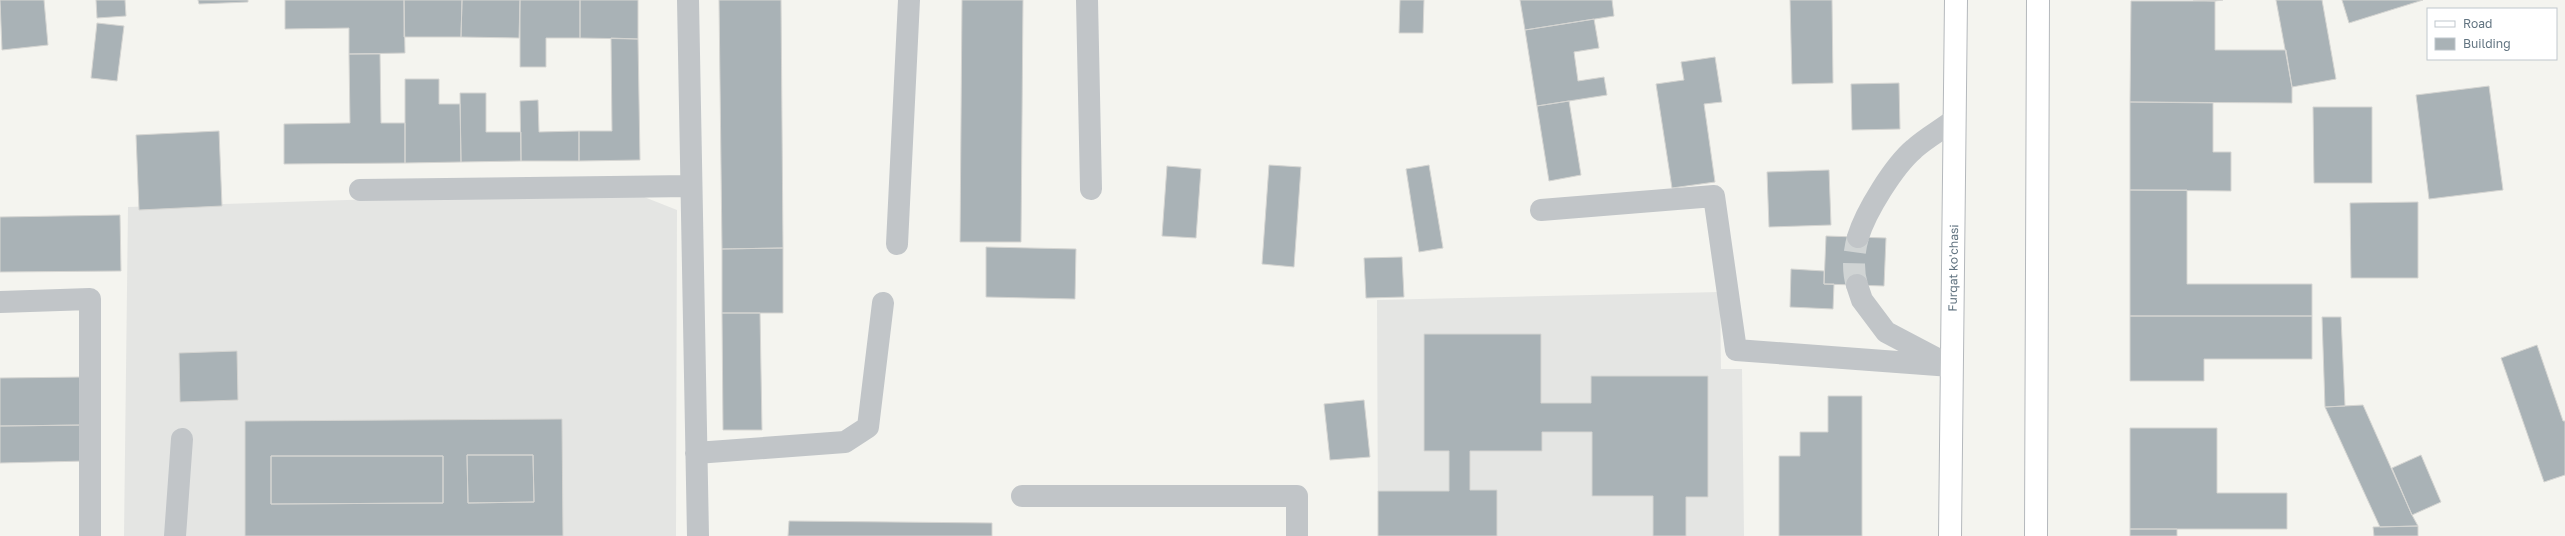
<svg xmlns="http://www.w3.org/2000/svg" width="2565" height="536" viewBox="0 0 2565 536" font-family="'Golos Text',sans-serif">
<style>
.built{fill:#e4e5e3}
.building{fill:#a9b2b6;stroke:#d5d5d2;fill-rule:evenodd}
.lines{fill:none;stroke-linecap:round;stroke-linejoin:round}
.minor-tunnel{stroke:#d0d4d4;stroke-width:22;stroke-dasharray:22 11;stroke-linecap:butt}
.major-casing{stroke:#b4b8bc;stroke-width:24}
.minor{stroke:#c1c5c8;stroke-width:22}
.major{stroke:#fff;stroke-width:22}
.labels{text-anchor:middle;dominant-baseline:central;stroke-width:4;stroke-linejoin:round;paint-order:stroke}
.street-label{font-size:12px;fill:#627481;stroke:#fff}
</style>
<rect width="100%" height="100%" fill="#f4f4ef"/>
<path class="built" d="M629 191 677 210 676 536H124L128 207Z
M1720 292 1721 369H1742L1744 536H1378L1377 300Z"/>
<path class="building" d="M0 0H44L48 45 2 50Z
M96 0H125L126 16 97 18Z
M198 0H248V2L199 4Z
M285 0H404L405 53 349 54V28L285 29Z
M404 0H462L461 37H404Z
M462 0H520L519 38 461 37Z
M520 0H580V38H546V67H520Z
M580 0H638V39L580 38Z
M719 0H781L783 248 722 249Z
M962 0H1023L1021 242H960Z
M1400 0H1424L1423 33H1399Z
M1520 0H1612L1614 16 1525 30Z
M1790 0H1832L1833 83 1792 84Z
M2193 0H2223L2215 1Z
M2276 0H2322L2336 79 2292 87Z
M2342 0H2423L2349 23Z
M2131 1H2215V50H2286L2292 87V103L2130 102Z
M1594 19 1599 48 1574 52 1578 81 1604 77 1607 95 1537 106 1525 30Z
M97 23 124 26 117 81 91 78Z
M611 38 638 39 640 160 579 161V131H612Z
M349 54H380L381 123H405V163L284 164V124L350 123Z
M1715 57 1722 102 1704 104 1715 182 1672 188 1656 84 1684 80 1681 62Z
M405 79H439V104H460L461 162 405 163Z
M1899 83 1900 129 1852 130 1851 84Z
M2489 86 2503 190 2429 199 2416 95Z
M460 93H486V132H521V161L461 162Z
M538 100 539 132 579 131V161H521L520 101Z
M1569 101 1581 175 1549 181 1537 106Z
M2130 102 2213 103V152H2231V191L2130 190Z
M2313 107H2372V183H2314Z
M219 131 222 206 139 210 136 135Z
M1269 165 1301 167 1294 267 1262 264Z
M1429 165 1443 248 1419 252 1406 169Z
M1167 166 1201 169 1196 238 1162 236Z
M1829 170 1831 225 1769 227 1767 172Z
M2130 190H2187V284H2312V316H2130Z
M2418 202V278H2351L2350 203Z
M120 215 121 271 0 272V217Z
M1826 236 1886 238 1884 286 1824 284Z
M986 247 1076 249 1075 299 986 297Z
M783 248V313H722V249Z
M1402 257 1404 297 1366 298 1364 258Z
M1791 269 1824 271V284H1834L1833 309 1790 307Z
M722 313H760L762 430H723Z
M2130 316H2312V359H2204V381H2130Z
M2322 317H2341L2345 406 2325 407Z
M1424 334H1541V403H1591V376H1708V497H1686V536H1653V496H1592V432H1542V451H1470V490H1497V536H1378V491H1449V451H1424Z
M2537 345 2563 421H2565V475L2544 482 2501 358Z
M237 351 238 400 180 402 179 353Z
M85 377 86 425 0 426V378Z
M1828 396H1862V536H1779V456H1800V432H1828Z
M1364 400 1370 457 1330 460 1324 404Z
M2363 405 2412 515 2418 526 2380 527 2325 407Z
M562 419 563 536H245V421ZM467 455H533L534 502 468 503ZM271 456H443V503L271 504Z
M86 425V461L0 463V426Z
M2130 428H2217V493H2287V529H2130Z
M467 455H533L534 502 468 503Z
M2421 455 2441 502 2412 515 2392 468Z
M271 456H443V503L271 504Z
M789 521 992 523V536H788Z
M2418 526V536H2374L2373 527Z
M2130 529H2177V536H2130Z"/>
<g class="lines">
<path class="minor-tunnel" d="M1857 285C1852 270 1854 251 1858 237"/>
<g class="major-casing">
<path id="major" d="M1950 536 1956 0
M2036 536 2038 0"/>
</g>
<path class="minor" d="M688 0 698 536
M1087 0 1091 189
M360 190 691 186
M1541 210 1714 196 1736 350 1951 366
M1858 237C1866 211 1894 166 1914 149 1926 138 1941 130 1954 120
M897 244 909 0
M1857 285 1862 300 1886 332 1943 362
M0 302 90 299V536
M696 453 845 442 868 427 883 303
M1022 496H1297V536
M175 536 182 439"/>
<use href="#major" class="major"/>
</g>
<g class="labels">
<g class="street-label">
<text transform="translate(1953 268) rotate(-89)">Furqat ko'chasi</text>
</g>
</g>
<rect x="2427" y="8" width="130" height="52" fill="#ffffff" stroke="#c0c7cd"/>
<rect x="2435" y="21" width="20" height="6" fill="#ffffff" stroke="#c0c7cd"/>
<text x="2463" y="28" font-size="12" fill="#627481">Road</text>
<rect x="2435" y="38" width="20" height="12" fill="#a9b2b6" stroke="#c0c7cd"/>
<text x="2463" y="48" font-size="12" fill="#627481">Building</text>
</svg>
